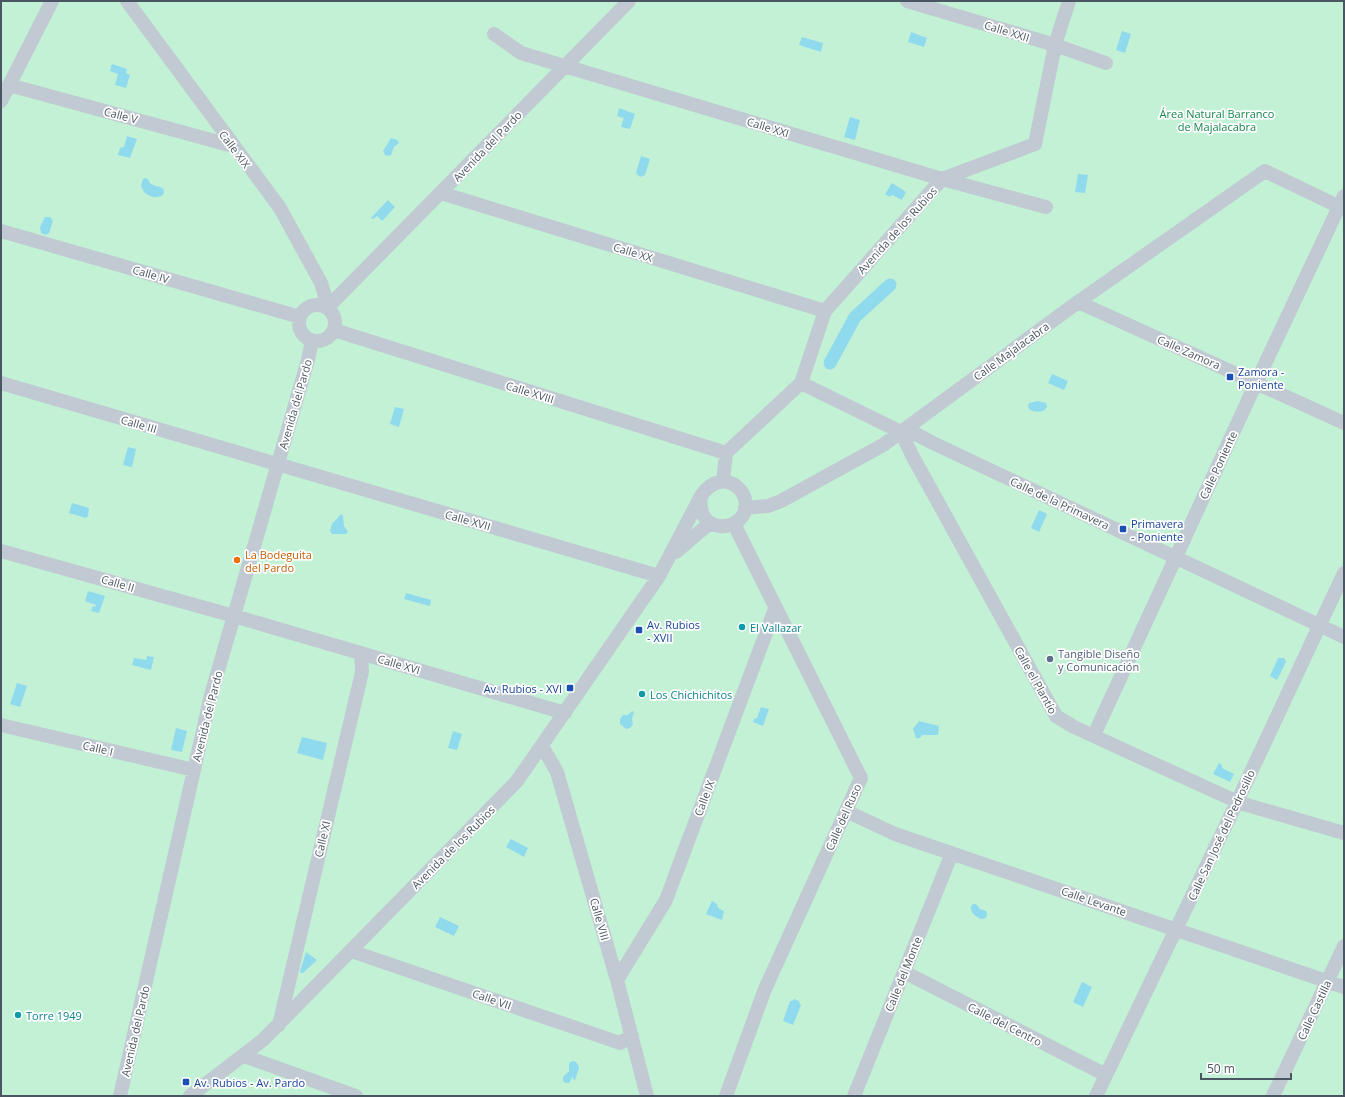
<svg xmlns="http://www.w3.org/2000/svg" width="1345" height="1097" viewBox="0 0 1345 1097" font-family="'Open Sans',sans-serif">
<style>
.green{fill:#c3f1d5}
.water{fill:#90daee}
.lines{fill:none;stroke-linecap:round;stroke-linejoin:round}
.canal{stroke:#90daee;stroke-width:13}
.minor{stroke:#c1cad2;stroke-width:14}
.transit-dot{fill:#1a4fb4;stroke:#fff;stroke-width:1.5}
.food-dot{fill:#e8710a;stroke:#fff;stroke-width:1.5}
.culture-dot{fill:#0f9aa8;stroke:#fff;stroke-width:1.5}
.service-dot{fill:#5c6f8a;stroke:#fff;stroke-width:1.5}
.labels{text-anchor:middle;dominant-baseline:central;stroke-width:3.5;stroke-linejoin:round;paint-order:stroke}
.street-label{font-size:11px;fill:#4a5661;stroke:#fff}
.park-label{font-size:11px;fill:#17864f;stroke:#fff}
.transit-label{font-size:11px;fill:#164399;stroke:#fff;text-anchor:start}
.food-label{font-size:11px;fill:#c56008;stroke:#fff;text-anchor:start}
.culture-label{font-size:11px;fill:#0d838f;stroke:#fff;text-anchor:start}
.service-label{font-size:11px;fill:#4e5e75;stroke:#fff;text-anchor:start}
</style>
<rect width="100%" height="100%" fill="#f5f3f3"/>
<path class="green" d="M1 1H1344V1096H1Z"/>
<path class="water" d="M1122 31 1131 34 1125 53 1116 50Z
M911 32 927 38 924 47 908 42Z
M802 37 823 43 821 52 799 45Z
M112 64 127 69 126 73 130 75 126 88 115 85 118 74 110 71Z
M619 108 635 114 630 129 621 127 624 117 623 118 617 116Z
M850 117 860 120 855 140 844 137Z
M127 136 137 139 130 158 118 155 120 148 124 147Z
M391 138 397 140 399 143 394 147 391 155 389 156 385 155 383 151Z
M641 156 650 159 645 175 640 177 636 173Z
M1078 174 1088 175 1085 193 1075 192Z
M145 178 148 179C151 191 168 182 163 195 155 199 150 197 144 192L141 186 143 179Z
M892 183 906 192 902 200 892 195 890 197 885 194Z
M388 200 395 207 382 221 377 216 373 219 371 218Z
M45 217H50L53 221 49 233 46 235 41 233 40 227Z
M1052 374 1068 381 1064 390 1048 383Z
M1038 401 1046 403 1047 407C1044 413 1035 413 1029 409L1028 406 1029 403Z
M395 407 404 409 399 427 390 424Z
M128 447 136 449 132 467 123 465Z
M72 503 89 508 88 516 86 518 69 513Z
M1039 510 1047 514 1039 532 1031 528Z
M341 514 343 516 344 526 348 532 346 534H332L330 531 332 524Z
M88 591 105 596 99 613 91 611 93 606 95 607 96 605 85 601Z
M406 593 431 600 430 606 404 599Z
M147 656 154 657 151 670 132 665 134 658 146 660Z
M1278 658H1284L1286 662 1277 680 1270 676Z
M17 683 27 686 20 707 10 704Z
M761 707 769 709 763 726 753 722 754 719 757 718Z
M632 711 634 712 632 719 633 724 630 728 626 729 620 724V719L623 715H628Z
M919 721 939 726 938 735H922L920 738H916L913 729Z
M176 728 187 731 182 752 171 750Z
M453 731 462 734 457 750 448 748Z
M302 737 327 743 323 760 297 753Z
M1219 763 1222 765V768L1234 774 1230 782 1213 774Z
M511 839 528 848 524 857 506 847Z
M712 901 717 904 718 908 724 911 722 920 706 914Z
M973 904H976L980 909 986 911 987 914 986 918 981 919C975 916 970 913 971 906Z
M440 917 459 926 454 936 435 927Z
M306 952 317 960 303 973H301L300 971Z
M1082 982 1092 987 1083 1007 1073 1002Z
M794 999 799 1001 800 1004 801 1005 793 1025 783 1021 790 1001H792Z
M572 1061 576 1062 578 1065 579 1068 575 1080 573 1079V1076L569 1083H566L563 1081V1077L569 1071V1063Z"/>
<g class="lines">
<path class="canal" d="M830 363 855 317 890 285"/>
<path class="minor" d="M127 1 280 208 321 283 325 296 323 306
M907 1 1055 45 1106 63
M494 34 521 53 942 179 1046 207
M9 85 233 146
M1 101 52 1
M441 193 825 311
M1 231 300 317
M1078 302 1344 423
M299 323a18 18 0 1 1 36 0a18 18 0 1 1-36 0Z
M327 308 629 1
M334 330 726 453
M1 383 659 576
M801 383 901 432 913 457 1056 716 1074 727 1240 803 1344 833
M908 427 912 432 933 443 1344 637
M723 481 726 453 801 383 825 311 942 179 1035 144 1055 45 1069 1
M745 508 768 506 781 501 883 445 901 432 1078 302 1265 171 1344 209
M1 551 234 616 565 713
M676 552 710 523
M1 725 194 770
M1094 735 1256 383 1344 196
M542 746 557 772 617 980 647 1096
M846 811 895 834 1344 987
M351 951 620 1043 632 1036
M904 972 1106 1075
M617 980 666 900 775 609
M279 1025 362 672 361 653
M244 1056 356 1096
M120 1096 211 695 308 360 312 340
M190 1096 263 1040 517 781 659 576 701 496C725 460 761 500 739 520 733 525 727 527 719 526 703 524 699 509 701 496
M726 1096 765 989 861 778 734 524
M854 1096 952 853
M1096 1096 1237 802 1344 573
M1273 1096 1344 946"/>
</g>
<g class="transit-dot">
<rect x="1226" y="373" width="8" height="8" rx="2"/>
<rect x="1119" y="525" width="8" height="8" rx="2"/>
<rect x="635" y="626" width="8" height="8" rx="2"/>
<rect x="566" y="684" width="8" height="8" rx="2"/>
<rect x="182" y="1078" width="8" height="8" rx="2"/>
</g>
<circle class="food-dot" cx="237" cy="560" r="4"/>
<g class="culture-dot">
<circle cx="742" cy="627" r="4"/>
<circle cx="642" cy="694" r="4"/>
<circle cx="18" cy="1015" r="4"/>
</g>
<circle class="service-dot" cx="1050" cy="659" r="4"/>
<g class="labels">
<g class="street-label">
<text transform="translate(1007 31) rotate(17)">Calle XXII</text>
<text transform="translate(121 115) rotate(15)">Calle V</text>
<text transform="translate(768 127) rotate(17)">Calle XXI</text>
<text transform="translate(487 146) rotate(-46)">Avenida del Pardo</text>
<text transform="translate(235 149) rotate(53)">Calle XIX</text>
<text transform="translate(897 230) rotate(-48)">Avenida de los Rubios</text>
<text transform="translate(633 252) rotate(17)">Calle XX</text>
<text transform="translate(151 274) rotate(16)">Calle IV</text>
<text transform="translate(1011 351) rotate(-36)">Calle Majalacabra</text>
<text transform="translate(1189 352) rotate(24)">Calle Zamora</text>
<text transform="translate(530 392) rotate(17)">Calle XVIII</text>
<text transform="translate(295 404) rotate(-74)">Avenida del Pardo</text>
<text transform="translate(139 424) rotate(16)">Calle III</text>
<text transform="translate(1218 465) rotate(-65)">Calle Poniente</text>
<text transform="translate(1060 503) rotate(25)">Calle de la Primavera</text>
<text transform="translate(468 520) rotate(16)">Calle XVII</text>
<text transform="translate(118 583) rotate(16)">Calle II</text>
<text transform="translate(399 664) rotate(16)">Calle XVI</text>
<text transform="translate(1036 680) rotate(61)">Calle el Plantío</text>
<text transform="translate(207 716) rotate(-76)">Avenida del Pardo</text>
<text transform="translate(98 748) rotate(13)">Calle I</text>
<text transform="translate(704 798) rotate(-69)">Calle IX</text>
<text transform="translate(843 817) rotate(-66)">Calle del Ruso</text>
<text transform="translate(1221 835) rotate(-65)">Calle San José del Pedrosillo</text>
<text transform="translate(322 839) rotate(-77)">Calle XI</text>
<text transform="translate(453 847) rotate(-45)">Avenida de los Rubios</text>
<text transform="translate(1094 901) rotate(19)">Calle Levante</text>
<text transform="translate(600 919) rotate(74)">Calle VIII</text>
<text transform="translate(903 974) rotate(-68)">Calle del Monte</text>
<text transform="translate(492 999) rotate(19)">Calle VII</text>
<text transform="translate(1314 1010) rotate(-65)">Calle Castilla</text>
<text transform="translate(1005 1024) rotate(27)">Calle del Centro</text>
<text transform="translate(135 1031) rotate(-77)">Avenida del Pardo</text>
</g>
<g class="park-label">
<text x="1217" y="113">Área Natural Barranco<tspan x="1217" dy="13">de Majalacabra</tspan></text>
</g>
<g class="transit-label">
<text x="1238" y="371">Zamora -<tspan x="1238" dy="13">Poniente</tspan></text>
<text x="1131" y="523">Primavera<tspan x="1131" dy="13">- Poniente</tspan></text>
<text x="647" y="624">Av. Rubios<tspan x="647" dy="13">- XVII</tspan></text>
<text x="562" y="688" text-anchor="end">Av. Rubios - XVI</text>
<text x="194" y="1082">Av. Rubios - Av. Pardo</text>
</g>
<g class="food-label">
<text x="245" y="554">La Bodeguita<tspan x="245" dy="13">del Pardo</tspan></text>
</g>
<g class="culture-label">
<text x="750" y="627">El Vallazar</text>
<text x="650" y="694">Los Chichichitos</text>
<text x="26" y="1015">Torre 1949</text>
</g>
<g class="service-label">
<text x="1058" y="653">Tangible Diseño<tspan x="1058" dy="13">y Comunicación</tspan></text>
</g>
</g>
<rect width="1345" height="1097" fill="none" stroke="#4a5661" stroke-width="4"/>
<path d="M1201 1073v6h90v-6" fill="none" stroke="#4a5661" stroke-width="2"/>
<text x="1207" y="1073" font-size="12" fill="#4a5661" stroke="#ffffff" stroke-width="3" paint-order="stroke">50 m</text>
</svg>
